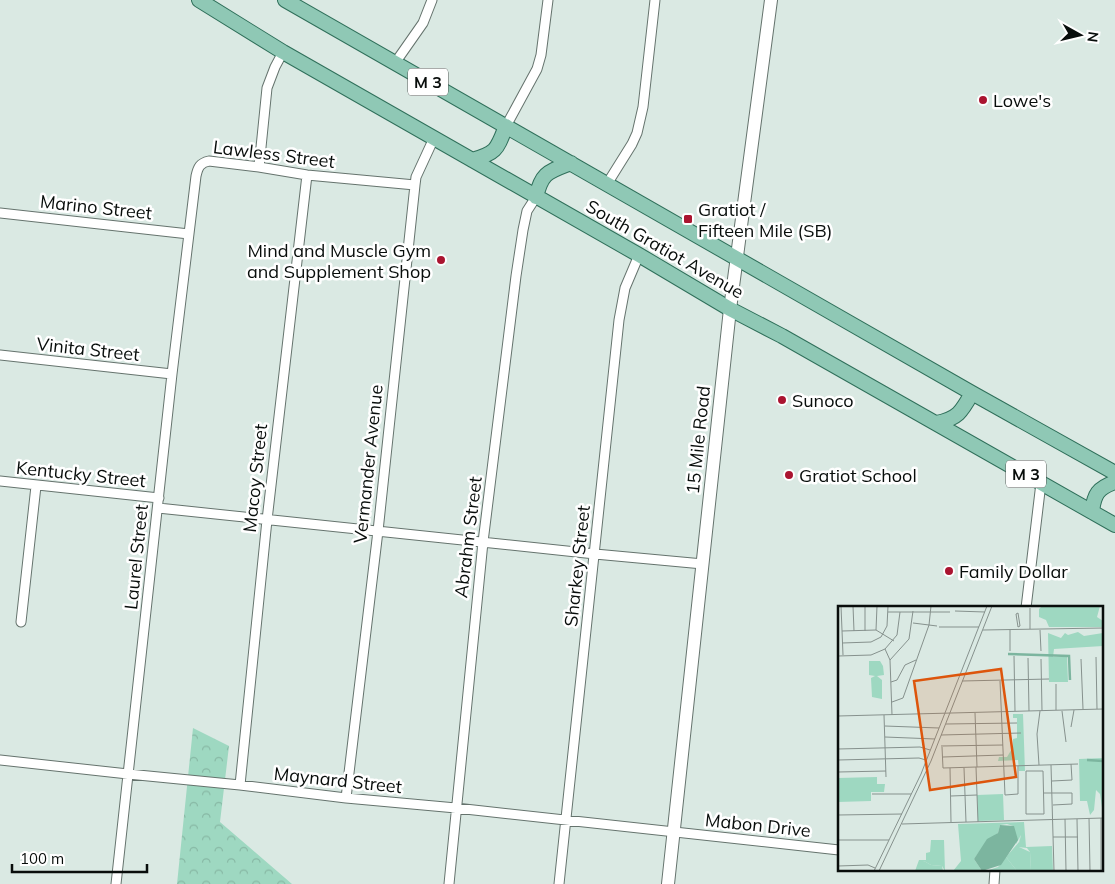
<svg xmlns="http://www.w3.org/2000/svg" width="1115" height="884" viewBox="0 0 1115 884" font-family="Mulish,sans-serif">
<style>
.forest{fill:url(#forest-crowns)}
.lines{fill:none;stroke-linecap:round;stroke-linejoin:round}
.minor-casing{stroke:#65736d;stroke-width:11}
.secondary-casing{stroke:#65736d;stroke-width:14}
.primary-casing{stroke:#2f6f5a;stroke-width:16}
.minor{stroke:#fff;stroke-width:9}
.secondary{stroke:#fff;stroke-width:12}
.primary{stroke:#8fc8b5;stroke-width:14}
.poi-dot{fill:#aa1430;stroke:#fff;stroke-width:2}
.labels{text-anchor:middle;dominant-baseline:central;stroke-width:5;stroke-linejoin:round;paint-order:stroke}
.shield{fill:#fff;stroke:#525654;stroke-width:1}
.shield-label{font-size:16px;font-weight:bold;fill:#080d0b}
.poi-label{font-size:18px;fill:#080d0b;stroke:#fff;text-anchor:start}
.street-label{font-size:18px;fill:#080d0b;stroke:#fff}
.inset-river{fill:none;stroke:#7cb59f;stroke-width:2.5}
.inset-road{fill:none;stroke:#86918d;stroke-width:1}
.view{fill:#dd550c;fill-opacity:0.15;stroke:#dd550c;stroke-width:2.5}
.inset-edge{fill:none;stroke:#080d0b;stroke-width:2.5}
</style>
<defs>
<pattern id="forest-crowns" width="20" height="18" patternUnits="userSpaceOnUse" patternTransform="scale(1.25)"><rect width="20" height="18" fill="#9ed8c1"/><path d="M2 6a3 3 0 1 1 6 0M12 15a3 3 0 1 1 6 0" fill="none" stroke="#87b8a4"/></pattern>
</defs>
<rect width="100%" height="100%" fill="#dae9e3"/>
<path class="forest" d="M193 728 229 746 220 822 292 884H177Z"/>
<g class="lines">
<g class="minor-casing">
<path id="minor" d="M395 63 423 23 432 0
M506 126 537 69 541 55 548 0
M259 167 267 88 275 67 283 52
M607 184 632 144 637 133 643 107 655 0
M0 213 189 234
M0 355 172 374
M0 481 159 498
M158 508 595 554 703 564
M1026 608 1041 483
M21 622 36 486
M0 760 128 774 240 785 346 798 456 808 839 850
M240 785 267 520 307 175
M346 798 378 531 415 185 416 177 434 138
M116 884 172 374 196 176C198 167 200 163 209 161L259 167 307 175 415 185
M449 884 483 542 516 276 523 230 527 211 536 197
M559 884 619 320 625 288 639 255
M994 884 995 870"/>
</g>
<g class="secondary-casing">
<path id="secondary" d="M668 884 730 309 771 0"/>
</g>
<g class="primary-casing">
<path id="primary" d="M199 0 283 52 639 255 730 309 782 336 1115 525
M285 0 972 393 1115 473
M472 160C497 153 497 149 506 126
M536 197C542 172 548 172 571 163
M936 423C958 419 962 411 972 393
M1092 512C1094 494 1098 488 1115 482"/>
</g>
<use href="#minor" class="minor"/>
<use href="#secondary" class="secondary"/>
<use href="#primary" class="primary"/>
</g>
<g class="poi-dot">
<circle cx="983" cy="100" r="5"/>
<rect x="683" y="214" width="10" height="10" rx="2.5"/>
<circle cx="441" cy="260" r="5"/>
<circle cx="782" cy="400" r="5"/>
<circle cx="789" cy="475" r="5"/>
<circle cx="949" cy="571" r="5"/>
</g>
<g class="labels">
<g class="shield">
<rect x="408" y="68.5" width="40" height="27" rx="4"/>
<rect x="1006" y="460.5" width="40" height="27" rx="4"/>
</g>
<g class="shield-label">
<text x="428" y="82">M 3</text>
<text x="1026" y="474">M 3</text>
</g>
<g class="poi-label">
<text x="993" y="100">Lowe's</text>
<text x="698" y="209">Gratiot /<tspan x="698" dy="21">Fifteen Mile (SB)</tspan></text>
<text x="431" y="250" text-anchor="end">Mind and Muscle Gym<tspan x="431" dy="21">and Supplement Shop</tspan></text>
<text x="792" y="400">Sunoco</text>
<text x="799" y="475">Gratiot School</text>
<text x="959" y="571">Family Dollar</text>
</g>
<g class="street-label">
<text transform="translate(274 154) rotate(7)">Lawless Street</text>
<text transform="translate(96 207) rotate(6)">Marino Street</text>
<text transform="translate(665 249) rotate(30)">South Gratiot Avenue</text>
<text transform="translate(88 349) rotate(6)">Vinita Street</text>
<text transform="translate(698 440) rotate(-84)">15 Mile Road</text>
<text transform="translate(368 464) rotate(-84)">Vermander Avenue</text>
<text transform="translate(81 474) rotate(6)">Kentucky Street</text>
<text transform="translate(255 478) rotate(-84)">Macoy Street</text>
<text transform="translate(468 537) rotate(-83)">Abrahm Street</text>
<text transform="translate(136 557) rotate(-84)">Laurel Street</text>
<text transform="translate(577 566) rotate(-84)">Sharkey Street</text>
<text transform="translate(338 780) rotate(6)">Maynard Street</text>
<text transform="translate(758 825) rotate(6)">Mabon Drive</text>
</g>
</g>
<g transform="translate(838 606)">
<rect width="265" height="265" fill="#dae9e3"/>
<path d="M31 55H42L45 60 46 69 39 70 44 74V93L34 91 33 72 37 70 31 69ZM182 228 181 241 192 246 193 265H179L168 251 181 236ZM86 255 93 259 104 260 105 265H83V258Z" fill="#9ed8c1"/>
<path d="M204 0H262L259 11 265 15V21H211L208 14 201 11V3ZM240 26 246 30 265 27V40L216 43 215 51H229L230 76H211L210 27 223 32 227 27 230 29ZM175 108H185L187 165H181L180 154 160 155 161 151H169L175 141V133L179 132V112H175ZM265 152V208L262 188 258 184 256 204 252 209 249 195H242L241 153ZM186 216 188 241 214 240 215 265H193L192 246 189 242 180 241 183 229 178 238 175 220 169 218 162 219 160 227 148 236 136 253 144 265H115L123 255 120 218ZM93 234H106L107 265 104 260 93 259 86 255 83 265H77L81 254H88V247L92 246ZM168 251 179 265H148L160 261Z" fill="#9ed8c1"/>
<path d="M39 171V178H47L46 186H33V195L0 196V172ZM165 188 166 214 140 215 139 189Z" fill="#9ed8c1"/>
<path d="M162 219 176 220 180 234 163 259 144 265 136 253 149 233 160 227Z" fill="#7cb59f"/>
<path class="inset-river" d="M170 48 231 50 232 74M249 154 265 155"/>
<path class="inset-road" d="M3 0 5 49M15 0 16 25M27 0V25M192 2V23M117 5 147 6M50 6H112M180 7 182 20 180 21 178 8ZM75 17 99 20M101 21H141M38 24 39 0M145 24 265 22M172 24V45M202 24 203 45M4 25 38 24 56 35M4 37 33 36 43 31 49 20 50 0M47 43 52 54 54 109M0 50 33 49 47 43 59 29 62 6M176 50 177 105M258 51 259 103M190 52 191 105M203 53 204 105M243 53 245 103M52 54 71 33 75 5M124 75 211 73M162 75 167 189 180 188V160M53 76 59 74 67 59 78 54M218 78V104M54 96 65 92 91 19 93 0M224 105 228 136M137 107 139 161M46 109 48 171M0 110 265 103M108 118 179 117M47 120 101 122M233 121 236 104M103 129 183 127M47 131 97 133M103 140 165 139M104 141 105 162 240 158M0 143 82 141 92 144M105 151 165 149M0 154 81 152 88 154M201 159 199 128 202 105M213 159 216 265M138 161 140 216M112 162 113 216M126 162 128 216M188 165H205L206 208H188ZM0 166 48 165M214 175 234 174 233 158M206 187H234V198L215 199M34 188H73M113 190 139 189M0 209 64 208M251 212 252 265M227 213 228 265M239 213 240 265M64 218 265 212M215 231H240M0 234H51M0 260 30 259 37 262M36 265 83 168 149 0M41 265 93 155 154 0M263 265V212"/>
<path class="view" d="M163 63 178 171 92 184 76 75Z"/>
<rect width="265" height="265" class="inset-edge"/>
</g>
<g transform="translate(1080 35) rotate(98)" stroke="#ffffff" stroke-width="4" paint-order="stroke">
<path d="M0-4L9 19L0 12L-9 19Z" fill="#080d0b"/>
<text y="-8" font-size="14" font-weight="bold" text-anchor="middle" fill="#080d0b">N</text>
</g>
<path d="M12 864v8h135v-8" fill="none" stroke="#080d0b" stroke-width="2.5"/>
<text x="20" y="864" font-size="15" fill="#080d0b" stroke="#ffffff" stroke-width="4" paint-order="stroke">100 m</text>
</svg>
